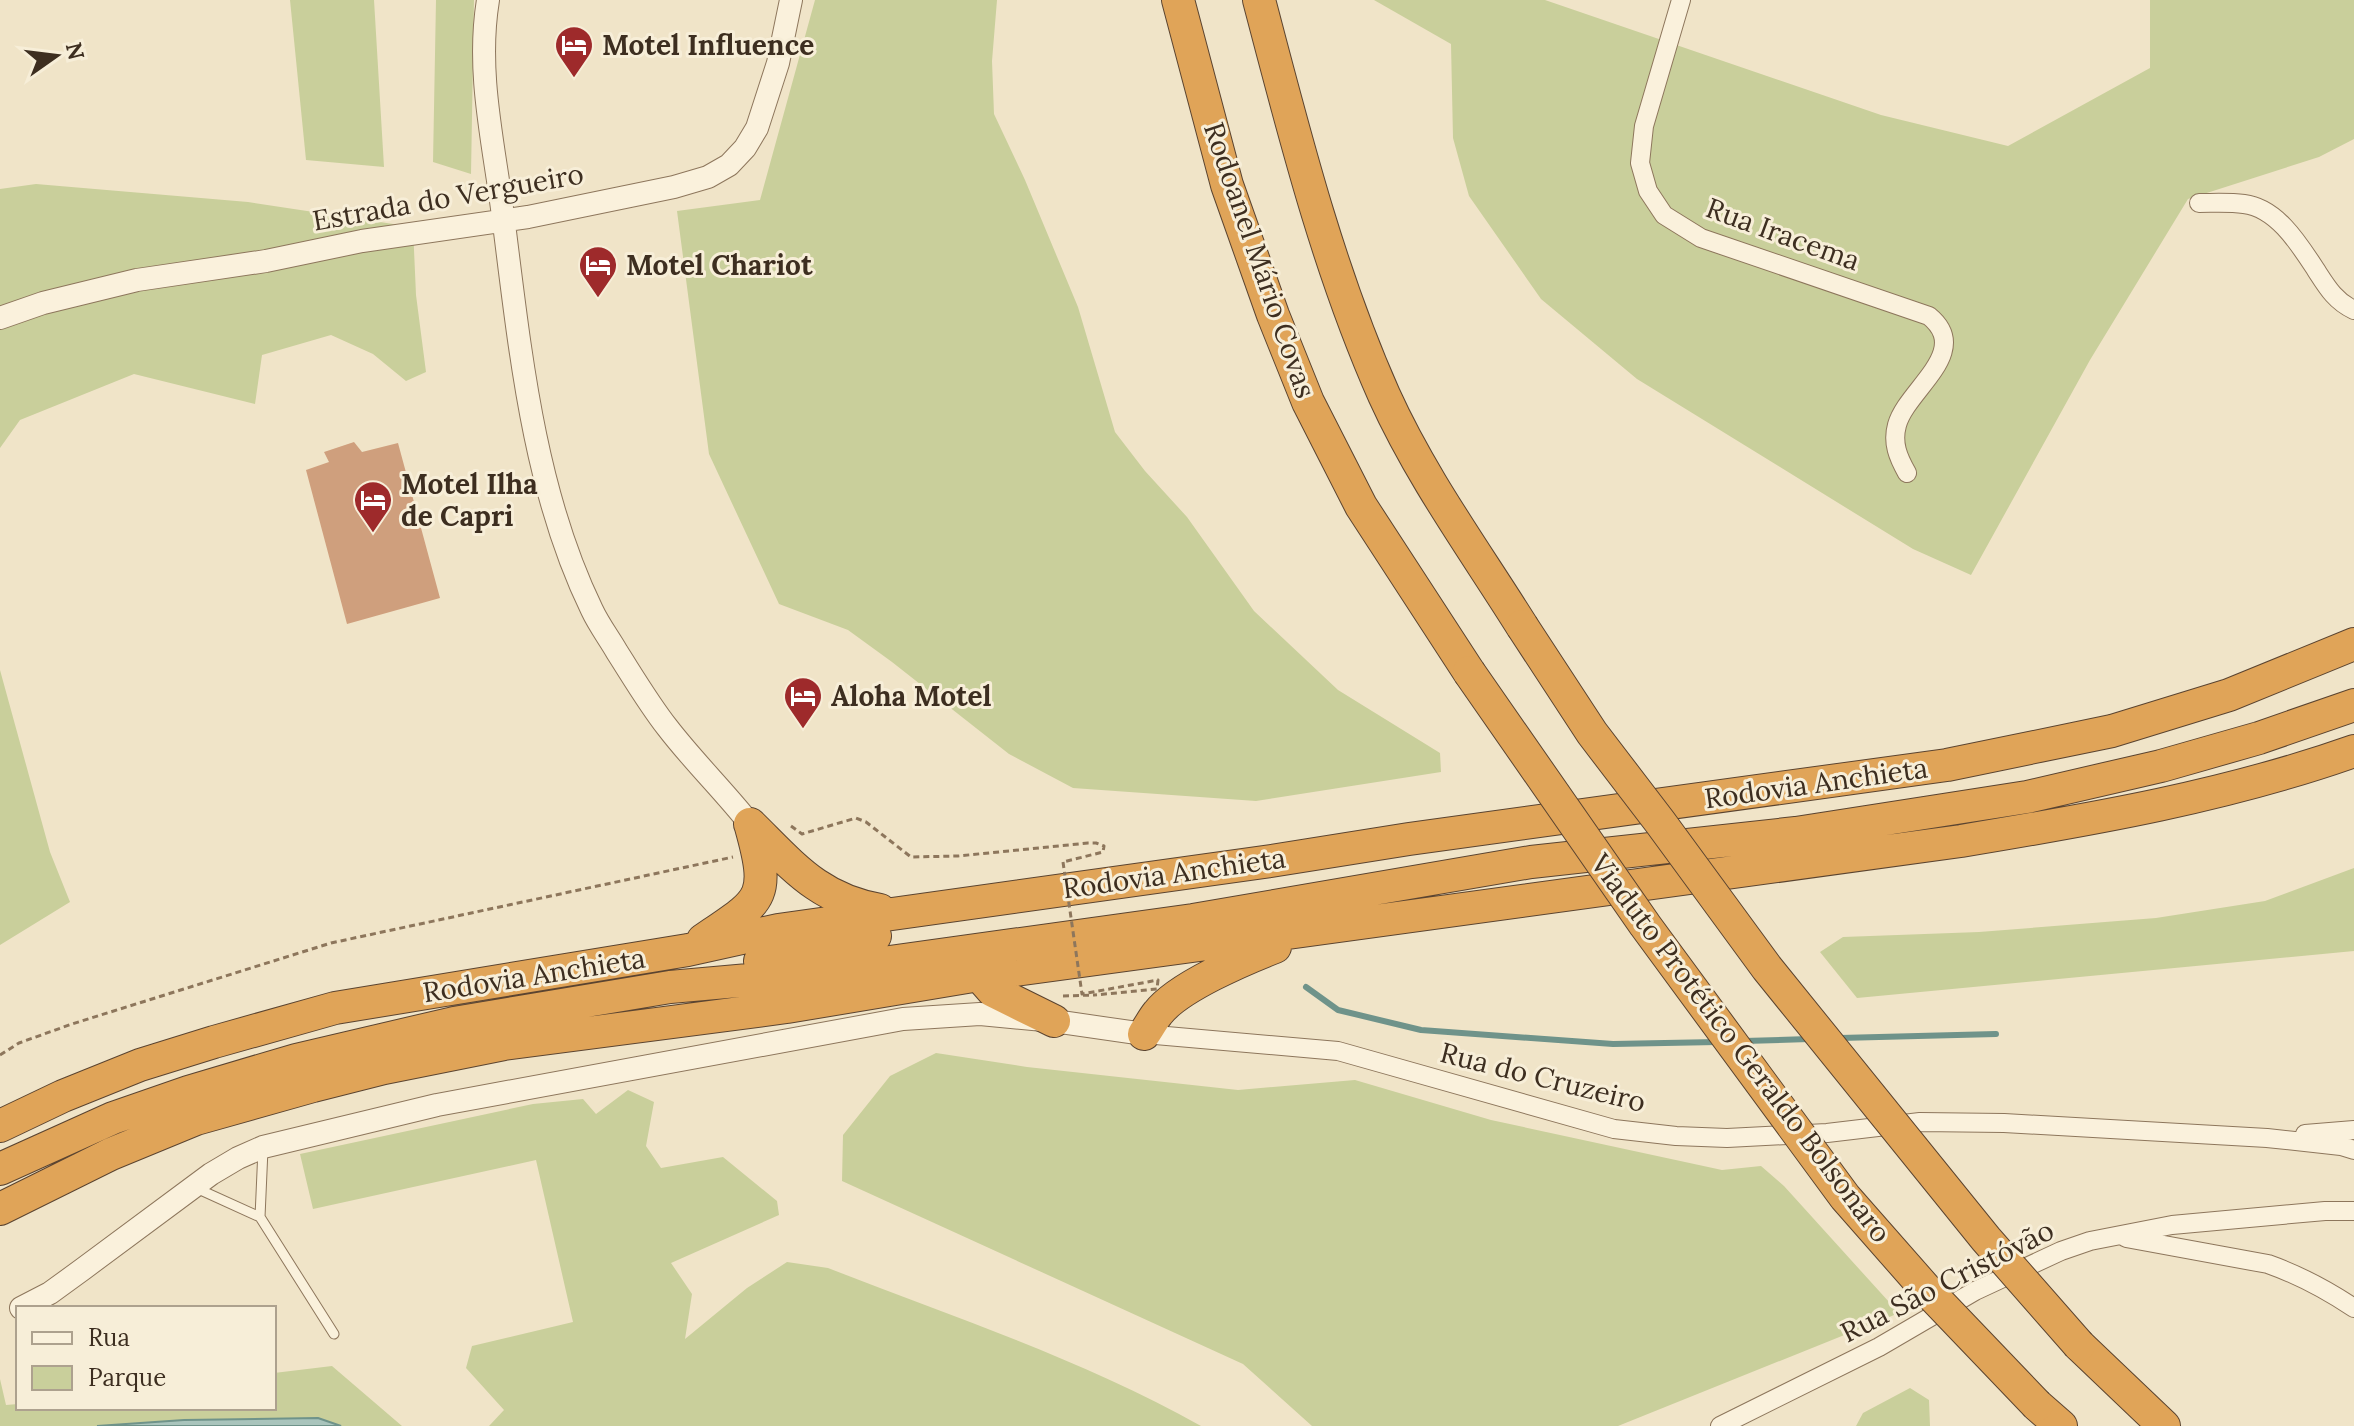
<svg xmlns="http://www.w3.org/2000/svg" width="2354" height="1426" viewBox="0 0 2354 1426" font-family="Lora,serif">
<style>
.green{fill:#c9cf9b}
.water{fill:#a9c4bc;stroke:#6f938a;stroke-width:2}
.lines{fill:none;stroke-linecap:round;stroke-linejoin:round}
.stream{stroke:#6f938a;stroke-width:6}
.building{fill:#cf9f7d}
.service-casing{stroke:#8d765c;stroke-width:11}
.minor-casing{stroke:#8d765c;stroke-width:20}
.tertiary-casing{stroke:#8d765c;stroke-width:24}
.motorway-casing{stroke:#5b4430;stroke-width:34}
.path{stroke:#8d765c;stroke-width:3;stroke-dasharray:6 4;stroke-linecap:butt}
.service{stroke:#faf1dc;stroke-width:9}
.minor{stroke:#faf1dc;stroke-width:18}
.tertiary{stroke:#faf1dc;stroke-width:22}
.motorway{stroke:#e0a458;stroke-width:32}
.motorway-bridge-casing{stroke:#5b4430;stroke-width:34;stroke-linecap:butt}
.path-bridge{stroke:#8d765c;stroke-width:3;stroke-dasharray:6 4;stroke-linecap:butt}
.motorway-bridge{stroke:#e0a458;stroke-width:32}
.labels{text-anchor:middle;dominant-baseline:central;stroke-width:6;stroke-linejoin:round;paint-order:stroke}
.poi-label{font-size:28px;font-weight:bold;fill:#3d2e20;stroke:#f7eed8;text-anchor:start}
.street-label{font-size:28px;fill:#3d2e20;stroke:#f7eed8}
</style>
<rect width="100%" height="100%" fill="#f0e4c8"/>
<path class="green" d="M290 0H374L384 167 306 160Z
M436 0H474L471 174 433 162Z
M815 0H997L992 61 994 114 1025 180 1078 307 1115 432 1145 471 1187 517 1254 611 1338 690 1440 753 1441 772 1256 801 1073 788 1009 754 892 662 848 630 779 604 709 454 677 211 760 200Z
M1374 0H1545L1881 115 2008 146 2150 68V0H2354V139L2319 157 2188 199 2090 360 1971 575 1913 549 1637 379 1541 299 1469 196 1453 138 1451 44Z
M36 184 248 202 413 227 416 295 426 372 406 381 373 354 331 335 262 355 255 404 134 374 20 420 0 448V189Z
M0 670 50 852 70 902 0 945Z
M2354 868V951L1857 998 1820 952 1843 937 1979 932 2156 918 2265 901Z
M936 1053 1027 1067 1238 1090 1355 1080 1491 1120 1722 1170 1761 1166 1784 1186 1899 1313 1618 1426H1312L1243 1364 842 1181 843 1135 890 1076Z
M628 1090 654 1102 646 1146 661 1168 723 1157 777 1201 779 1215 671 1263 692 1294 685 1339 747 1288 787 1262 828 1268C954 1317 1083 1360 1201 1426H489L504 1410 466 1368 472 1346 573 1322 536 1160 313 1209 300 1154 533 1104 583 1099 596 1114Z
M332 1366 402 1426H341L338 1424 184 1420 97 1426H0V1379L6 1405 18 1404V1408H274V1373Z
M1910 1388 1929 1400 1930 1426H1856L1863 1413Z"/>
<path class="water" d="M318 1418 341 1426H97L184 1420Z"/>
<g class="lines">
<path class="stream" d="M1306 987 1338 1010 1421 1030 1613 1044 1717 1042
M1840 1038 1996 1034
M1744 1041 1809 1039"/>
</g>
<path class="building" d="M354 442 362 452 398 443 440 598 347 624 306 470 329 462 324 452Z"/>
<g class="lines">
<g class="service-casing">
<path id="service" d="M196 1188 260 1217 334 1334
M260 1217 263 1149"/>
</g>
<g class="minor-casing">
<path id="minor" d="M1681 0 1644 126 1640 163 1648 191 1664 215 1701 238 1929 316C1973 352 1907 389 1897 425 1892 443 1898 457 1907 473
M2199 203C2214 203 2229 202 2244 204 2277 208 2299 244 2316 270 2327 287 2335 301 2354 310
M1144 1034 1338 1051 1614 1129 1676 1136 1727 1138 1827 1133 1920 1122 2004 1123 2267 1138 2341 1146 2354 1150
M2305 1134 2354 1130
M2126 1238 2268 1264C2299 1275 2327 1290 2354 1308
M1720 1426 1879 1347 1975 1291 2061 1251 2090 1241 2172 1225 2325 1211H2354"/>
</g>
<g class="tertiary-casing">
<path id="tertiary" d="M488 0C476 73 494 144 503 216 520 349 533 489 592 610 599 625 609 638 617 652 633 677 649 704 667 727 693 761 724 791 750 824
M0 318 43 303 137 280 266 261 362 241 528 217 674 187 708 177 729 165 745 148 757 128 778 63 791 0
M21 1308 50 1293 83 1269 211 1174 238 1158 263 1147 437 1105 903 1019 980 1014 1054 1021 1144 1034"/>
</g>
<g class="motorway-casing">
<path id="motorway" d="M1178 0 1227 185 1273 315 1308 402 1361 506 1469 672
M1259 0C1294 133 1328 269 1384 395 1421 477 1475 551 1522 626
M750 824C793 866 818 899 880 910
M703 940C762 900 771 899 751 827
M760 961 875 936
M979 975 993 991 1054 1021
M1144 1034C1149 1027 1153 1019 1158 1013 1178 987 1244 959 1275 947
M0 1126 63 1096 140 1065 214 1042 335 1008 688 950 778 930 1271 861 1409 839 1947 765 2112 731 2229 695 2354 644
M0 1169 113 1118 188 1092 296 1060 454 1023 670 987 782 977 1193 920 1531 862 1796 833 2027 797 2161 766 2259 738 2354 705
M0 1209 111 1154 196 1119 313 1086 384 1068 504 1044 787 1007 979 975 1961 841C2094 819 2227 796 2354 751
M2079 1345 2164 1426
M2037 1405 2061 1426"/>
</g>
<path class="path" d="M791 826 802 834 856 818 866 822 911 857 958 856 1088 843H1096L1104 846 1103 852 1063 862
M1063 996 1095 995
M0 1055 19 1043 72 1024 331 943 733 857"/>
<use href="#service" class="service"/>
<use href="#minor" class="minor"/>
<use href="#tertiary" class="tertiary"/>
<use href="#motorway" class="motorway"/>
<g class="motorway-bridge-casing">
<path id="motorway-bridge" d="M1522 626 1592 733 1660 822 1767 968 1986 1239 2079 1345
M1469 672 1645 925 1845 1197 1925 1288 2037 1405"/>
</g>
<path class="path-bridge" d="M1063 862 1082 994 1158 980 1157 989 1095 995"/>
<use href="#motorway-bridge" class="motorway-bridge"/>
</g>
<defs>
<g id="hotel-pin" transform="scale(2)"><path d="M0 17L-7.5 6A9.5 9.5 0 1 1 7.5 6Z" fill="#9e2a2b" stroke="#f7eed8"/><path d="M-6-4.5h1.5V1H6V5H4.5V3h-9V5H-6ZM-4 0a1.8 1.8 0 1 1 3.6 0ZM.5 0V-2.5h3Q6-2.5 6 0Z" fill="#fff"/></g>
</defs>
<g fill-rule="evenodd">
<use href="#hotel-pin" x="574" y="45"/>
<use href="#hotel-pin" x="598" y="265"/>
<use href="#hotel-pin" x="373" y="500"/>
<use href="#hotel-pin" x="803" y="696"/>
</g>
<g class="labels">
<g class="poi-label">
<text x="602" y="45">Motel Influence</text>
<text x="626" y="265">Motel Chariot</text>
<text x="401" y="484">Motel Ilha<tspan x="401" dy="32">de Capri</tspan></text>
<text x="831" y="696">Aloha Motel</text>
</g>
<g class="street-label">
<text transform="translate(448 197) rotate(-10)">Estrada do Vergueiro</text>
<text transform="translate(1783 234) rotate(20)">Rua Iracema</text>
<text transform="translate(1260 260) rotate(71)">Rodoanel Mário Covas</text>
<text transform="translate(1816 783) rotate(-8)">Rodovia Anchieta</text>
<text transform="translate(1174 873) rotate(-8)">Rodovia Anchieta</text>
<text transform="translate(534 975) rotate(-9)">Rodovia Anchieta</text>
<text transform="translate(1741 1048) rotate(53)">Viaduto Protético Geraldo Bolsonaro</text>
<text transform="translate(1543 1077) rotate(14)">Rua do Cruzeiro</text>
<text transform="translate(1947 1281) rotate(-27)">Rua São Cristóvão</text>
</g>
</g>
<rect x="16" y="1306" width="260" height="104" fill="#f7eed8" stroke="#ada18e" stroke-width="2"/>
<rect x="32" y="1332" width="40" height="12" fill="#faf1dc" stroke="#ada18e" stroke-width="2"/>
<text x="88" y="1346" font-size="24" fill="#3d2e20">Rua</text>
<rect x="32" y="1366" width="40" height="24" fill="#c9cf9b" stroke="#ada18e" stroke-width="2"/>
<text x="88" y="1386" font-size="24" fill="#3d2e20">Parque</text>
<g transform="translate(56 56) rotate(76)" stroke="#f7eed8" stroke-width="6" paint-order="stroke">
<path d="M0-6L14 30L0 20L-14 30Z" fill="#3d2e20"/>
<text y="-12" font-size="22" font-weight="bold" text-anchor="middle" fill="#3d2e20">N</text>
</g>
</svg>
